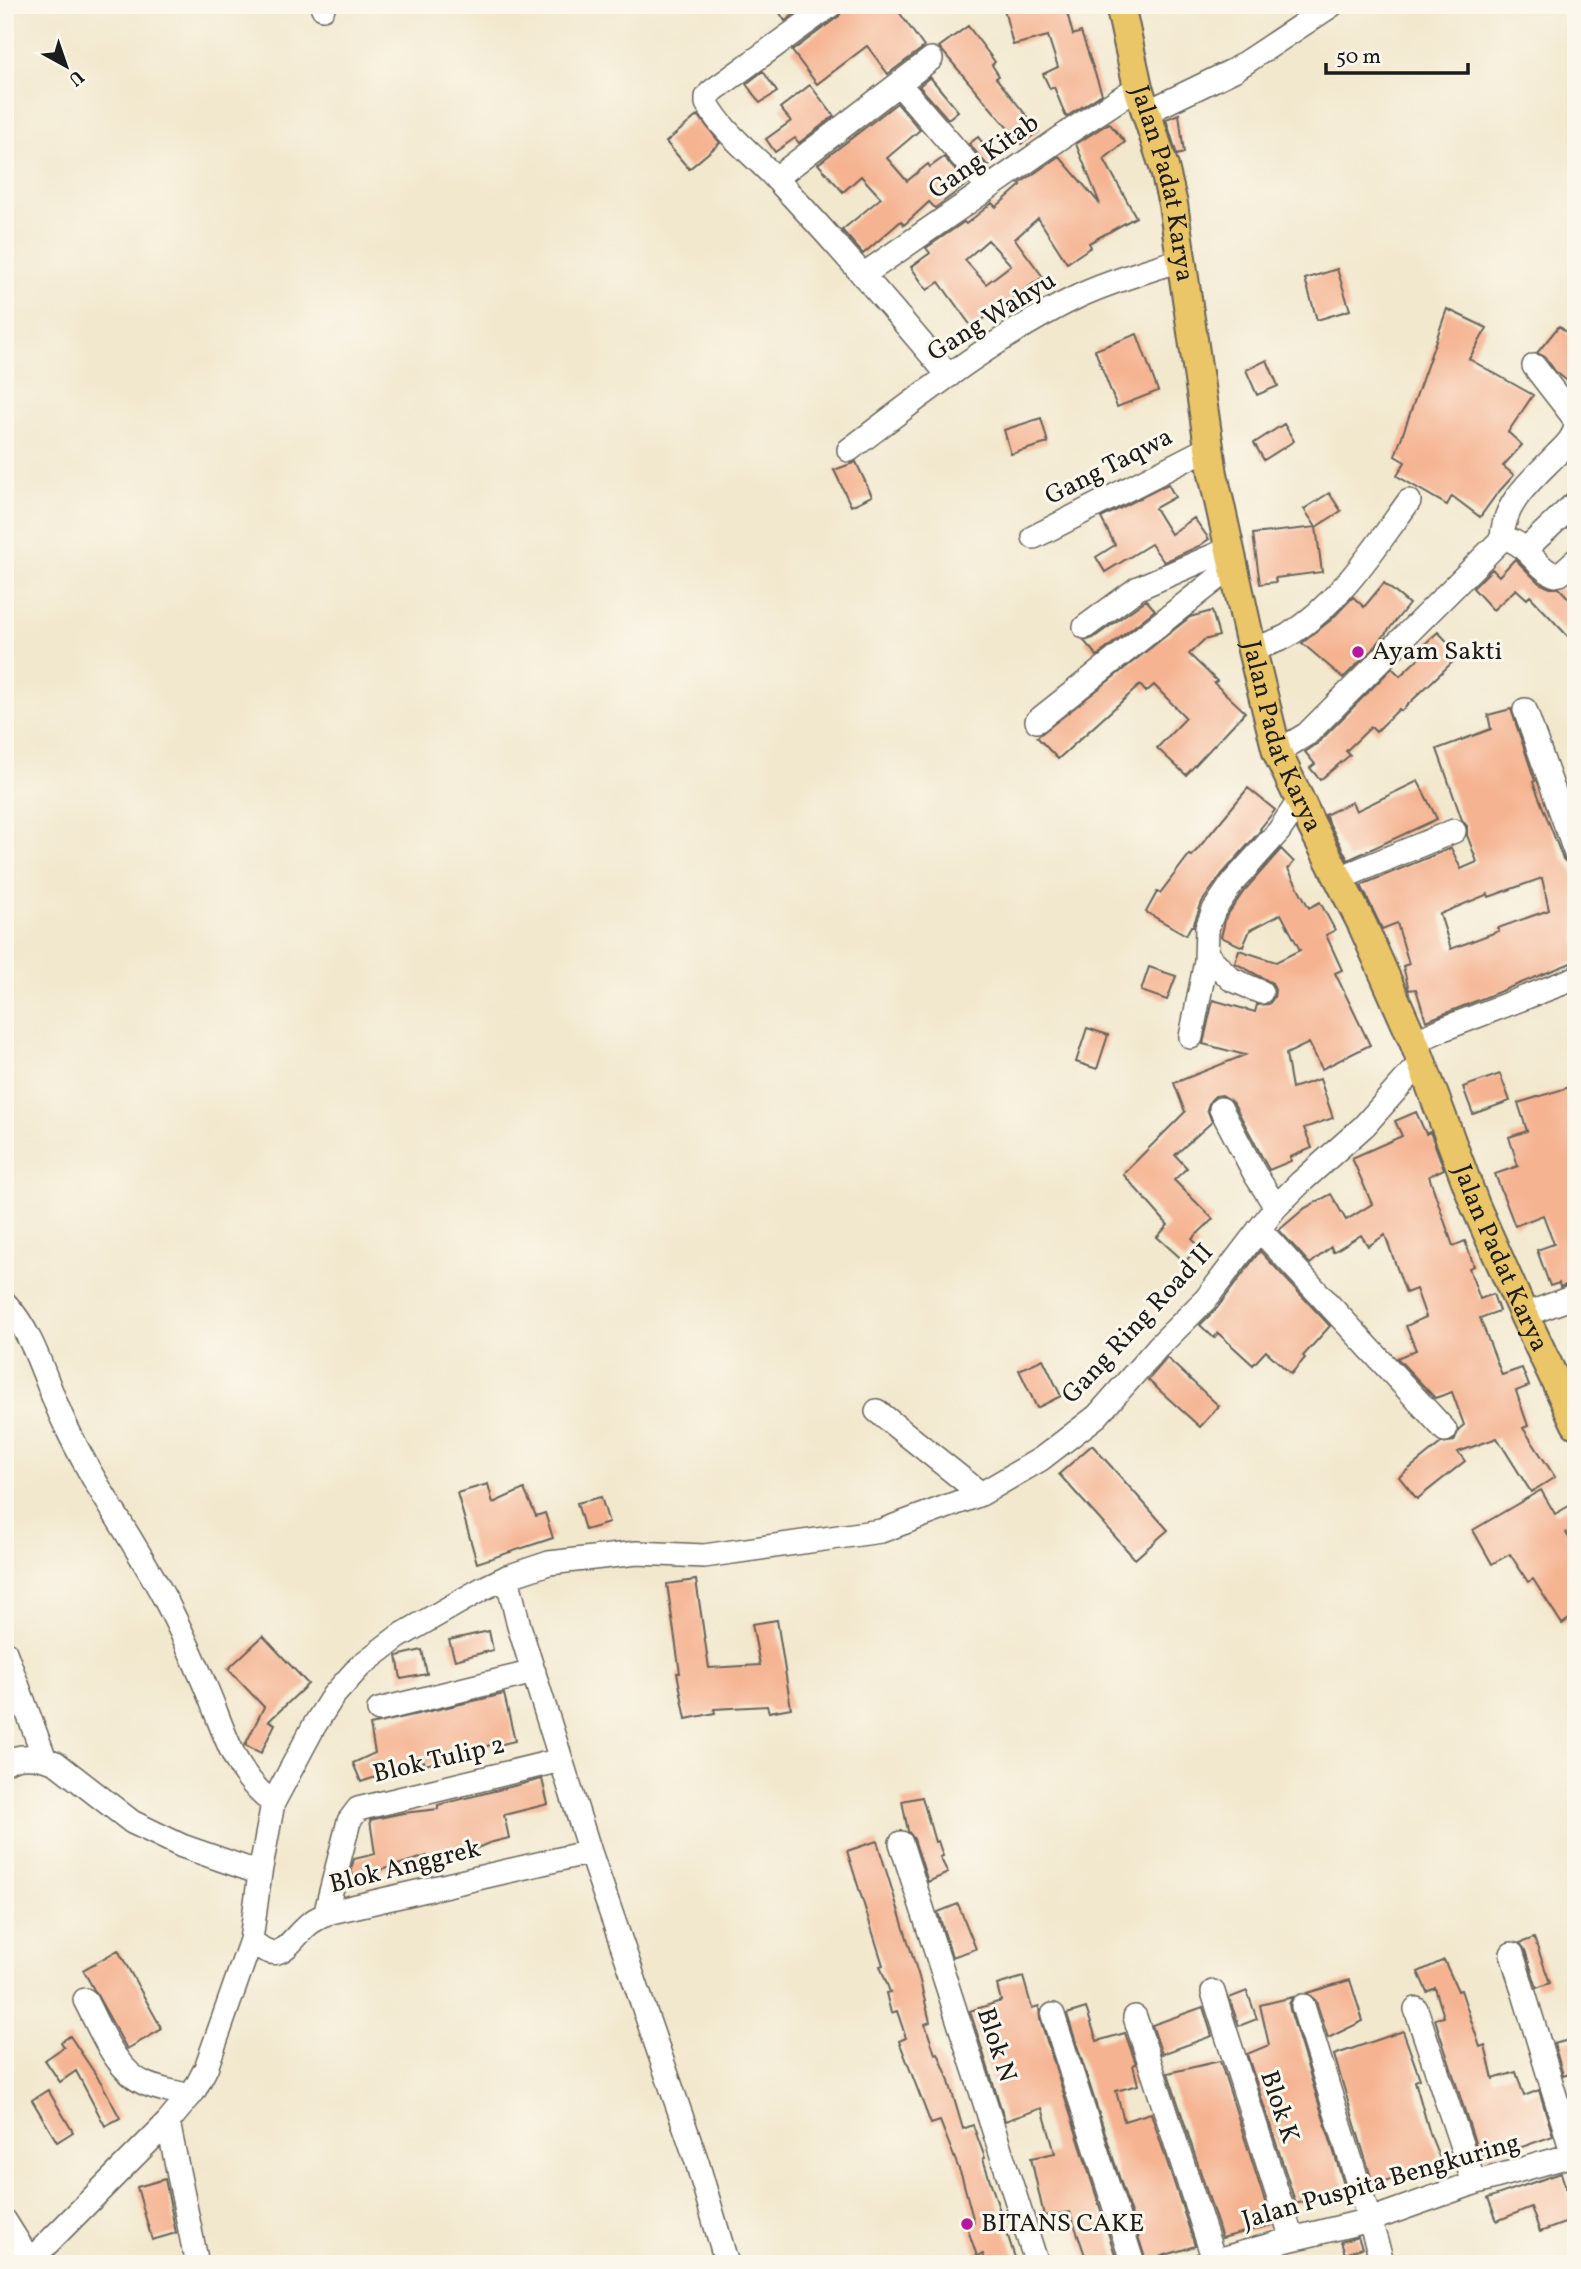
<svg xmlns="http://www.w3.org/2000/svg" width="1581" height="2269" viewBox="0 0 1581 2269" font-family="Vollkorn,serif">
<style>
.building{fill:#f5b391;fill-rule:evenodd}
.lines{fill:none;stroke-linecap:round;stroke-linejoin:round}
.minor-casing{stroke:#67635a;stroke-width:26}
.major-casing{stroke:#67635a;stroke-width:32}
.minor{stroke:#fff;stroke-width:23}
.major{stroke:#ebc669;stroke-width:28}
.poi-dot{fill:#b5179e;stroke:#fbf7ec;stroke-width:2.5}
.labels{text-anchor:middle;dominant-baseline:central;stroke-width:6;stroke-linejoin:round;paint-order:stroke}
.street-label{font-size:26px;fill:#1c1c1c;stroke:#fbf7ec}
.poi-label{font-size:26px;fill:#1c1c1c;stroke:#fbf7ec;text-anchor:start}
</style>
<rect width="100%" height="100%" fill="#fbf7ec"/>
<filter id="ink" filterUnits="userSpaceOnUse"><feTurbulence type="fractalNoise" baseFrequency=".0143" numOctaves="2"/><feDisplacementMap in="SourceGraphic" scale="14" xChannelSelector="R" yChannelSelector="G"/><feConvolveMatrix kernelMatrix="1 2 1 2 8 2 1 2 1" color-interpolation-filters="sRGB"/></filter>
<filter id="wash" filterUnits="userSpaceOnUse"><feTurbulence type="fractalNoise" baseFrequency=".00686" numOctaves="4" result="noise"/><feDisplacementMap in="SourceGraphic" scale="28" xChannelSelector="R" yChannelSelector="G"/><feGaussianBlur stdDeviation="1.57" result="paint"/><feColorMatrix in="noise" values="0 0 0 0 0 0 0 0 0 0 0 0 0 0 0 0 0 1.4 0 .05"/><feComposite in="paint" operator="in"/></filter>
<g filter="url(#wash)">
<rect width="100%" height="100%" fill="#f2e8ce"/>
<g id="blocks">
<path class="building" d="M775 5H807L785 21Z
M845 5H894L924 47 888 74 867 46 817 84 792 51 839 16Z
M1003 5H1031L1033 11 1055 5H1065L1073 35 1081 32 1102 94 1066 117 1054 87 1050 89 1043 74 1058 67 1048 36 1013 45Z
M968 26 995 62 992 65 999 76 996 78 1039 131 1021 144 939 47Z
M763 71 777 92 760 103 746 84Z
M930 77 958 111 948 119 919 86Z
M810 85 834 116 799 143 795 138 775 152 766 139 791 121 780 108Z
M897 103 920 130 887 158 907 181 928 164 930 167 944 157 967 184 935 208 929 202 904 225 901 221 863 254 842 230 881 198 861 176 843 192 818 164Z
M1179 114 1184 153 1177 155 1166 119Z
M698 115 720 143 689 169 666 142Z
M1109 123 1125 142 1104 159 1136 217 1089 243 1091 247 1067 263 1038 218 1015 239 1043 277 972 327 939 282 927 290 911 267 930 253 926 248 964 222 966 224 992 203 996 207 1021 185 1019 184 1059 156 1100 204 1076 144ZM988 240 1011 265 986 284 965 260Z
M978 137 997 160 988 166 969 144Z
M1337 269 1350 310 1317 320 1305 279Z
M1447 309 1487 328 1469 359 1533 395 1508 432 1522 445 1503 466 1514 475 1496 495 1480 517 1452 496 1447 505 1397 476 1405 462 1395 456Z
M1559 326 1576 340V388L1555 371 1545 357 1537 353Z
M1137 334 1158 391 1117 407 1095 350Z
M1267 360 1278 386 1257 395 1246 370Z
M1041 418 1048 443 1011 454 1004 430Z
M1284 424 1294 441 1264 460 1254 443Z
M856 462 872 496 851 506 834 470Z
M1168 484 1175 497 1155 508 1171 534 1194 518 1209 539 1199 546 1164 562 1151 544 1105 572 1096 557 1115 545 1101 518Z
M1329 493 1341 511 1316 527 1304 509Z
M1316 527 1322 572 1275 578 1276 582 1260 584 1253 534Z
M1515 559 1539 583 1550 588H1559L1576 606V645L1530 596 1527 599 1516 589 1493 610 1473 588 1492 569 1499 576Z
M1384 583 1409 604 1374 648 1343 678 1302 643 1332 619 1353 597 1364 607Z
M1146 600 1155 610 1097 656 1084 641 1093 638Z
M1212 611 1219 636 1204 640 1189 654 1217 681 1214 683 1245 712 1186 775 1157 748 1186 718 1154 685 1146 692 1140 685 1058 759 1037 737 1190 617Z
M1438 632 1460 655 1401 711 1399 709 1376 732 1371 727 1346 751 1350 755 1320 780 1310 768 1315 764 1305 752 1317 744 1392 668 1400 676 1422 655 1418 650Z
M1511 709 1535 781 1533 782 1563 859 1570 866 1576 880V961L1426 1021 1416 989 1409 990 1403 966 1409 964 1397 923 1382 929 1361 885 1451 848 1461 869 1477 862 1467 835V826L1462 820 1437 749 1491 729 1488 715ZM1542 878 1549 910 1498 928 1499 931 1451 949 1440 914 1488 894 1489 897Z
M1418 781 1437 819 1348 860 1325 815 1352 802 1356 811Z
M1248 788 1275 810 1260 829 1261 830 1222 874 1202 902 1193 926H1191L1186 935 1146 912 1157 892 1160 893 1189 855 1192 856Z
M1281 849 1294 862 1288 869 1309 908 1320 902 1335 930 1326 935 1342 970 1335 973 1370 1045 1322 1069 1309 1043 1286 1054 1292 1088 1320 1079 1333 1118 1304 1128 1312 1148 1290 1157 1291 1161 1269 1170 1233 1102 1222 1095 1215 1096 1210 1101 1207 1109 1212 1122 1175 1155 1187 1168 1174 1180 1213 1219 1192 1239 1199 1246 1185 1262 1157 1237 1168 1225 1123 1174 1185 1112 1174 1083 1245 1055 1203 1044 1213 1000 1255 1012 1257 1005 1269 1004 1274 997 1275 990 1272 983 1235 963 1239 950 1276 962 1300 950 1281 914 1250 930 1243 947 1221 937 1226 917 1244 891Z
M1149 967 1176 976 1167 1000 1141 991Z
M1087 1028 1108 1035 1097 1069 1076 1062Z
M1500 1074 1510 1101 1473 1114 1463 1087Z
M1576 1085V1233L1567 1236 1576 1259V1282L1560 1287 1559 1283 1550 1286 1537 1250 1554 1244 1543 1215 1515 1226 1495 1174 1518 1166 1509 1137 1527 1131 1518 1103Z
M1416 1112 1426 1134 1430 1132 1444 1169 1429 1176 1453 1246 1465 1241 1474 1266 1469 1268 1480 1299 1493 1294 1499 1311 1480 1318 1502 1375 1522 1368 1529 1386 1516 1391 1528 1426 1523 1428 1555 1477 1531 1492 1497 1438 1458 1452 1465 1461 1417 1499 1399 1477 1441 1443 1454 1441 1459 1429 1464 1425 1452 1392 1435 1398 1397 1358 1416 1350 1406 1326 1426 1317 1416 1289 1406 1293 1385 1235 1368 1246 1361 1235 1333 1252 1331 1247 1310 1264 1279 1230 1305 1208 1331 1194 1346 1220 1372 1204 1352 1158 1402 1136 1395 1121Z
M1260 1251 1330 1326 1303 1356 1305 1358 1291 1374 1266 1351 1253 1365 1218 1333 1214 1338 1200 1325 1217 1308Z
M1167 1358 1219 1406 1200 1427 1148 1380Z
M1043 1359 1061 1396 1037 1408 1019 1370Z
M1092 1445 1168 1530 1135 1559 1059 1474Z
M488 1484 493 1503 524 1489 536 1516 545 1513 553 1538 477 1563 457 1493Z
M1541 1490 1555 1514 1576 1502V1527L1566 1533 1576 1548V1614L1562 1624 1533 1579 1528 1582 1510 1554 1492 1564 1473 1530Z
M601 1497 609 1523 585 1530 577 1503Z
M696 1580 709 1668 760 1665 752 1624 777 1620 791 1708 769 1712 767 1706 714 1709 715 1713 686 1719 677 1673H680L667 1584Z
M489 1631 493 1650 455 1660 449 1640Z
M263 1636 308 1684 269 1721 275 1724 261 1753 245 1745 264 1707 228 1669Z
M422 1650 427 1674 401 1679 397 1656Z
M504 1694 515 1741 494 1746 493 1744 465 1754 466 1758 448 1762 447 1759 425 1765 424 1761 361 1782 353 1763 375 1753 370 1725Z
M542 1779 548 1804 504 1815 509 1838 489 1843 463 1854 428 1859 427 1856 374 1872 375 1876 354 1881 351 1869 354 1859 375 1854 370 1820 403 1813 438 1809V1805Z
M922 1797 935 1842 938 1841 943 1856 940 1857 948 1873 928 1882 914 1839 908 1831 902 1801Z
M877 1841 919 1977 930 2022 925 2024 935 2054 938 2053 947 2075 963 2129 973 2125 985 2158 983 2159 1017 2264H986L983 2254 977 2256 966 2224 974 2222 962 2177 940 2121 931 2124 899 2041 906 2038 897 2011 891 2013 886 1993 890 1992 880 1966 883 1965 847 1851Z
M958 1904 976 1949 952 1957 938 1912Z
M1534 1938 1550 1983 1537 1988 1525 1950 1520 1943Z
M118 1950 162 2029 127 2049 83 1970Z
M1444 1960 1458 1991 1461 1990 1480 2047 1485 2045 1493 2079 1516 2072 1524 2096 1539 2090 1553 2136 1519 2148 1518 2146 1480 2158 1435 2019 1444 2017 1435 1988 1427 1992 1418 1972Z
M1023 1977 1032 2008 1039 2006 1040 2019 1118 2264H1088L1070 2212 1044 2216 1031 2158 1055 2153 1042 2108 1005 2121 970 2011 1001 2001 997 1985Z
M1350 1980 1363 2021 1328 2038 1316 2001 1307 1993Z
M1247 1991 1257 2019 1239 2026 1229 1998Z
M1293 1997 1289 2004 1290 2010 1345 2188 1296 2204 1247 2054 1269 2045 1260 2005Z
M1203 2007 1212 2036 1162 2054 1152 2025Z
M1086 2008 1097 2041 1125 2033 1136 2064 1133 2065 1138 2085 1116 2091 1124 2121 1151 2113 1195 2246 1146 2261 1067 2014Z
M1403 2031 1420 2079 1415 2081 1430 2134 1444 2169 1423 2177 1421 2171 1373 2184 1334 2055Z
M70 2036 102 2084 120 2118 105 2126 76 2071 60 2082 45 2060 64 2047 61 2042Z
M1576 2038V2071L1563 2075 1554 2044Z
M1220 2061 1269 2214 1271 2225 1222 2238 1168 2073Z
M48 2090 73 2132 57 2142 32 2100Z
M1561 2173 1576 2219 1540 2232 1531 2207 1497 2221 1488 2198Z
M165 2179 176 2233 152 2240 137 2187Z
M1358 2237 1362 2248 1345 2254 1341 2242Z"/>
</g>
</g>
<g filter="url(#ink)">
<use href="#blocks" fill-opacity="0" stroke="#67635a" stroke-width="2"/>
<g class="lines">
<g class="minor-casing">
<path id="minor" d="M322 5 323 8
M831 5 711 92 707 97V103C724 135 756 156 779 182 838 245 894 310 949 376
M899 84 988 187
M1145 113 1234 70 1332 5
M776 178 931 59
M863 275 1072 130 1138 87
M1534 366 1572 415 1576 424
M849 450C922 395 996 336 1079 296 1111 281 1147 271 1180 260
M1034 537 1210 447
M1502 539C1503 502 1533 479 1557 454 1565 446 1573 439 1576 427
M1525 550 1576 502
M1085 627 1138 588 1229 549
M1252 650C1263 645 1276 642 1287 636 1339 604 1374 549 1409 501
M1525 710 1576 854
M1037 721 1233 566
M1277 752 1307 734 1502 539C1524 538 1535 568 1555 575L1560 574 1576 560
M1340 878 1454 831
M1207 955 1231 979 1261 992
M1191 1037 1206 961 1207 928 1214 910 1233 882 1279 831 1299 801
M1414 1042 1443 1029 1576 978
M1221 1109 1255 1174 1276 1207
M1259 1229 1445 1430
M5 1303C36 1336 45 1383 64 1422 93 1485 135 1541 167 1603 182 1632 196 1664 209 1695 226 1736 235 1775 273 1803
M1524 1315 1576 1296
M877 1411 981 1494
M507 1577 519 1626 590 1852 697 2162 727 2264
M5 1652 45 1759
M379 1710 534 1672
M5 1763C20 1753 40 1757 56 1763L132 1822 182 1846 260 1873
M901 1843 1037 2264
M325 1915 349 1821 358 1809 561 1760
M251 1940C281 1968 286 1943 310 1923 316 1919 324 1915 331 1912L590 1852
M1512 1954 1573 2155
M1213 1992 1292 2239
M85 2000C100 2028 115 2071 146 2084 160 2090 175 2092 190 2096
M1303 2006 1383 2264
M1416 2009 1474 2183
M1053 2015 1133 2264
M1135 2017 1214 2260
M168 2122 197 2264
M5 2221 30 2261
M27 2264 168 2122 194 2091 206 2068 251 1940 260 1873 273 1803 314 1726 333 1696 360 1666 398 1637 482 1589 507 1577 549 1563 637 1553 704 1556 881 1531 981 1494 1041 1459 1097 1416 1158 1347 1206 1299 1276 1207 1301 1182 1364 1126 1420 1063
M1203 2264 1292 2239 1370 2220 1474 2183 1576 2154"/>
</g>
<g class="major-casing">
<g id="major">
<path id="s1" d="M1120 5 1138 87 1164 167 1173 204 1213 474 1252 650 1277 752 1311 824 1362 924 1414 1042 1475 1205 1524 1315 1576 1424"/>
</g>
</g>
<use href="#minor" class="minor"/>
<use href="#major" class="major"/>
</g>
</g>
<g class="poi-dot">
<circle cx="1358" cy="652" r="7"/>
<circle cx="967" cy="2224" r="7"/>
</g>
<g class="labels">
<g class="street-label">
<text transform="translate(984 157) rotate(-35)">Gang Kitab</text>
<text stroke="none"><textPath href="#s1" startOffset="184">Jalan Padat Karya</textPath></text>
<text transform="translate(992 317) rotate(-32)">Gang Wahyu</text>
<text transform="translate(1109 467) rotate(-27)">Gang Taqwa</text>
<text stroke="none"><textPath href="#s1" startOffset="751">Jalan Padat Karya</textPath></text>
<text stroke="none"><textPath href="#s1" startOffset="1318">Jalan Padat Karya</textPath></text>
<text transform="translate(1138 1324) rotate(-47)">Gang Ring Road II</text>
<text transform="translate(439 1760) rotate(-13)">Blok Tulip 2</text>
<text transform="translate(405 1867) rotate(-14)">Blok Anggrek</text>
<text transform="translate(996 2045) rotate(72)">Blok N</text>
<text transform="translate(1279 2107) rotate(72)">Blok K</text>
<text transform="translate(1381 2182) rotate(-16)">Jalan Puspita Bengkuring</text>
</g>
<g class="poi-label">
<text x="1372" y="652">Ayam Sakti</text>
<text x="981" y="2224">BITANS CAKE</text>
</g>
</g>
<rect width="1581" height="2269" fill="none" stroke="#fbf7ec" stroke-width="28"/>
<g transform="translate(66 66) rotate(140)" stroke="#fbf7ec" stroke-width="5" paint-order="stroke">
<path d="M0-5L12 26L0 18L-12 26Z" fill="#1c1c1c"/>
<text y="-10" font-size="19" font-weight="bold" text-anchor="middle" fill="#1c1c1c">U</text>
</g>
<path d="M1326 63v10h142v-10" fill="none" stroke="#1c1c1c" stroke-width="3.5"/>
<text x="1336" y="63" font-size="21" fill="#1c1c1c" stroke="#fbf7ec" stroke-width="5" paint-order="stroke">50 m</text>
</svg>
